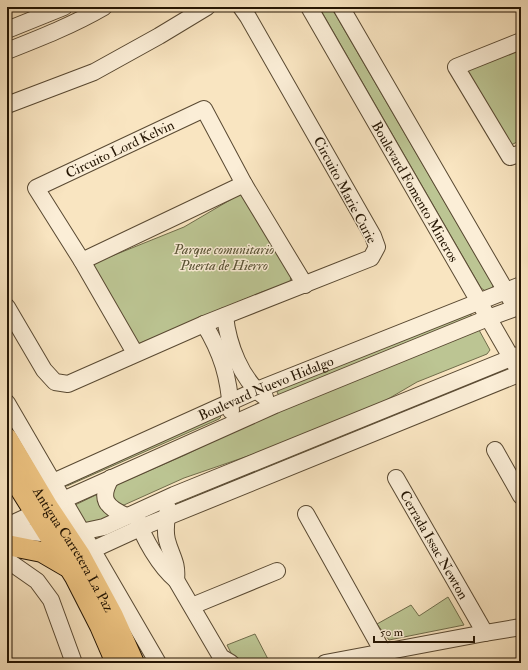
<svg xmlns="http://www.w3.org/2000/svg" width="528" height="670" viewBox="0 0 528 670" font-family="'IM FELL Double Pica',serif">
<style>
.green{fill:#bcc593;stroke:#706d4b}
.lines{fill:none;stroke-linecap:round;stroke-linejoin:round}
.minor-casing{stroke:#594932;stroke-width:18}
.major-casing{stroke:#241503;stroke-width:22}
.minor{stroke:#fbeed7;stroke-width:16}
.major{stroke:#ecc280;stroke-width:20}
.labels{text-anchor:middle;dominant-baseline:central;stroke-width:3;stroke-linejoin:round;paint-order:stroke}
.street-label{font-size:14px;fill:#241503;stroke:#fbeed7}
.park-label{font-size:14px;font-style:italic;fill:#595335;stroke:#fbeed7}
</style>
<rect width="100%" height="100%" fill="#f9e5c1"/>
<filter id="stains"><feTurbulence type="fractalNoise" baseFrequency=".005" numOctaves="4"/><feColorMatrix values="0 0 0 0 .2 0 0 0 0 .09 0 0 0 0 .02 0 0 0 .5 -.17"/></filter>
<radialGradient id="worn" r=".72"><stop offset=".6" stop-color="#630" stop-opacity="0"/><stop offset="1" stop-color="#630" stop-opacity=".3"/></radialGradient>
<path class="green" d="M319 7H331L493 285 492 290 487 292 481 288Z
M521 46V140L511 145 467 71Z
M242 193 291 274 290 283 262 292 138 344 92 264 184 227Z
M467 313 471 314V318L280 395 277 393 279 389Z
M479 330 490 350 487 354 417 382 371 409 280 445 184 478 124 505H119L114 502 111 491 114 486 185 455 256 420Z
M499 372 498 376 184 504 179 503 183 499Z
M218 414 221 417 219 419 67 486 62 485Z
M98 494C98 505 101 511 111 516L86 526 75 505Z
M448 597 464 625 389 640 377 624 411 605 419 616Z
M255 634 270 663H242L234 659 227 645Z"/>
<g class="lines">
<g class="minor-casing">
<g id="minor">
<path id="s1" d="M309 7 516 366"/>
<path d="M341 7 511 300"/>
<path d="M7 30 64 7"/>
<path d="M521 41 456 67 510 157 521 153"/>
<path d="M7 51C40 38 73 25 104 7"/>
<path d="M7 105 94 72 159 36 207 7"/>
<path d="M82 261 244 184"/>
<path d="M7 307 44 370 55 382 68 384 204 324 371 258 377 247 373 236 248 17 241 7"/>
<path d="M225 316C228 344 241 380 265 397"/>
<path d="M204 324C222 353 229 378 231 411"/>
<path id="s2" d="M135 353 82 261 36 188 204 109 244 184 305 285"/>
<path d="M7 403 158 663"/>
<path d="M495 450 521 496"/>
<path d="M111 478C99 499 106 507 126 516"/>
<path id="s3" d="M396 478 485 633"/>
<path id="s4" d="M33 500C34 489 45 486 53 482L257 390 521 285"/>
<path d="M168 508C167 519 164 529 167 540 171 556 178 562 176 580"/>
<path d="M306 514 383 652"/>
<path d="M137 518C143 538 160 567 176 580L221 657 231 663"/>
<path d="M7 526 63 500 275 405 488 318 521 306"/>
<path d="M70 538 79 545 92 550 140 528 521 373"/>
<path d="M7 541 28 532 67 535 104 527 174 495 521 354"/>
<path d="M7 560 37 581 51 600 74 663"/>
<path d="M192 606 277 571"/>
<path d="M325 663 485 633 521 627"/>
</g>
</g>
<g class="major-casing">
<g id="major">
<path id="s5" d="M7 438 48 507 80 555 113 616 134 663"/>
<path d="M7 468 75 577 100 626 116 663"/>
<path d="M7 545 42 552 66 566"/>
</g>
</g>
<use href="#minor" class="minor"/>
<use href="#major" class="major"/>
</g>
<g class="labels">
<g class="street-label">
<text stroke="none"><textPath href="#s2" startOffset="285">Circuito Lord Kelvin</textPath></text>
<text transform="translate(345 190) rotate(62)">Circuito Marie Curie</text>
<text stroke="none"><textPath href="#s1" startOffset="213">Boulevard Fomento Mineros</textPath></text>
<text stroke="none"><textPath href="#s4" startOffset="261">Boulevard Nuevo Hidalgo</textPath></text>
<text stroke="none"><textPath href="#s3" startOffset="77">Cerrada Issac Newton</textPath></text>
<text stroke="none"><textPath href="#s5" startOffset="130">Antigua Carretera La Paz</textPath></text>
</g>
<g class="park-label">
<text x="224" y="249">Parque comunitario<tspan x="224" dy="16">Puerta de Hierro</tspan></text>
</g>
</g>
<rect width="528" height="670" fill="none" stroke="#f9e5c1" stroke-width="24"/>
<rect x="8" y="8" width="512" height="654" fill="none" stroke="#241503" stroke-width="2"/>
<rect x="12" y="12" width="504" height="646" fill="none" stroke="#241503"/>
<path d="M374 636v6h100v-6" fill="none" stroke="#241503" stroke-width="2"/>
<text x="380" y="636" font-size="12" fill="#241503" stroke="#fbeed7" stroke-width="3" paint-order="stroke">50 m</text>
<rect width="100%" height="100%" filter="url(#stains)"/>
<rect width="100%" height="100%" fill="url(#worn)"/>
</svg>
